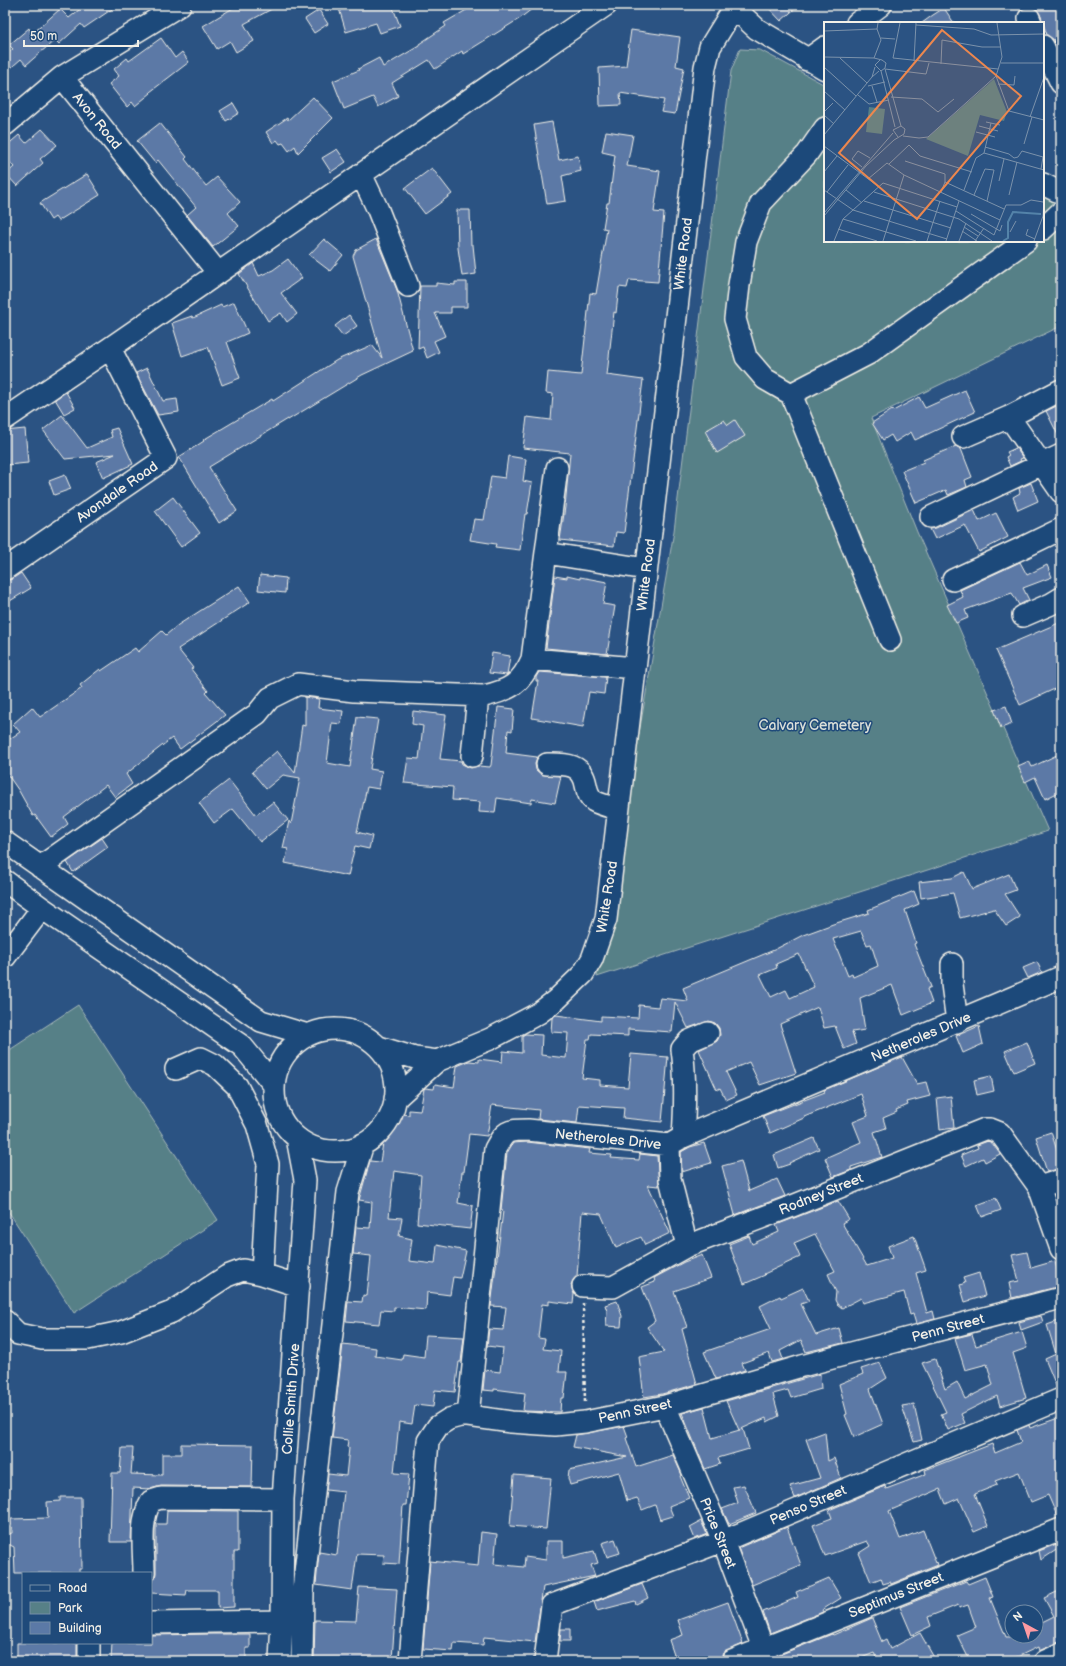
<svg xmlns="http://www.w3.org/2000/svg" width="1066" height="1666" viewBox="0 0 1066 1666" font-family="'Balsamiq Sans',sans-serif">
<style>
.green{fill:#578087;stroke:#a6b8b8}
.building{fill:#5b79a6;stroke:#f4f1e8;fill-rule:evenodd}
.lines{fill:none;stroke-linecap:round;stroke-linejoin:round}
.minor-casing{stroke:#f4f1e8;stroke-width:24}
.path{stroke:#f4f1e8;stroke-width:2.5;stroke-dasharray:3 3;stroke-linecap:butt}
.minor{stroke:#1f4a7a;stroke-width:21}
.labels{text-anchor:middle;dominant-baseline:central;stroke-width:3;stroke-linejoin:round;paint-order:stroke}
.street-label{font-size:14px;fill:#f4f1e8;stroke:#1f4a7a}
.park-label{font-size:14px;fill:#dce0d9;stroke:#1f4a7a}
.inset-river{fill:none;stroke:#5483a9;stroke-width:2}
.inset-road{fill:none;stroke:#7b92ab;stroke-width:1}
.view{fill:#ec874e;fill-opacity:0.15;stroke:#ec874e;stroke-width:2}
.inset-edge{fill:none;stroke:#f4f1e8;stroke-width:2}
</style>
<rect width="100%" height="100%" fill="#2b5383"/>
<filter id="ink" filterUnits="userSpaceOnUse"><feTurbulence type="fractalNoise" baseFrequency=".025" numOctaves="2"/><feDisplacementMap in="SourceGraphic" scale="8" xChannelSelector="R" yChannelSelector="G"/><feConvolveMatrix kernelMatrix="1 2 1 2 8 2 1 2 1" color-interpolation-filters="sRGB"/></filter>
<g filter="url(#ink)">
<path class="green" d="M740 49 760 50 825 85V241H1043V197L1056 203 1061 210V326L871 418 917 532 1048 831 597 977 674 531 731 71Z
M78 1005 218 1220 74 1313 5 1206V1053Z"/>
<path class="building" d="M85 5H118L84 28 81 24 59 44 55 40 26 65 21 59 5 73V55L13 49 9 45 29 28 31 35 60 9 69 18Z
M238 5H279L244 24 254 41 236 52 230 41 217 49 203 26Z
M338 5H392L400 26 380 33 376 23 346 32Z
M475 5H537L519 19 463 54 462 51 435 69 429 60 392 83 398 96 378 107 373 97 344 109 333 81 359 70 358 69 379 58 383 67 419 46V44L446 26 444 23Z
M766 5H799L781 21Z
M1034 5H1061V56L1054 40 1047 35 1040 14Z
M944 8 954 23H922L933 15Z
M319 10 328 24 314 33 305 19Z
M631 30 680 37 676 66 684 68 675 114 661 112 664 100 620 93 621 105 600 106 599 68 626 66Z
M161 38 175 58 182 52 189 62 150 92 151 93 135 106 132 102 127 107 109 84 119 76 114 69 127 58 129 61Z
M313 97 333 118 298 153 295 146 289 151 283 143 280 144 277 140 273 143 266 132 287 118 288 120Z
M233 103 239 113 226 121 220 111Z
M552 122 559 160 578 156 581 171 562 176 566 201 547 204 534 125Z
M160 123 187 157 185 159 206 186 217 177 240 202 228 213 239 226 213 247 187 215 196 207 158 160 155 163 137 141Z
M42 129 57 145 40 159 43 163 17 186 6 174 14 167 5 157V147L19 135 26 143Z
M606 131 633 135 627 166 660 171 654 212 664 213 658 282 629 280 627 288 619 287 616 313 614 312 607 375 643 380 624 533 616 532 614 546 560 540 565 507 570 453 523 448 527 417 551 420 553 394 546 393 548 372 581 375 590 293 596 294 607 229 603 228 607 203H609L615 155 602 152Z
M337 149 346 162 331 172 322 158Z
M432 168 452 194 425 214 405 188Z
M87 174 100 195 58 221 55 217 51 220 40 203Z
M457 210H470L471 245H473L476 274 462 276 458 248Z
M324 239 343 255 330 271 309 255Z
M376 239 397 290 413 351 362 375 288 420V419L209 467 237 511 219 523 179 457 204 441 203 440 272 399 273 401 337 360 372 345 382 358 353 256 356 250Z
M288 259 302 278 281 293 297 314 287 322 281 313 268 321 239 274 253 263 259 276 273 270Z
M455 282H467V307H451V313H435L445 336 434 341 439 352 427 358 423 347 418 349 420 286H436V283L455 285Z
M234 302 248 333 227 342 240 378 222 385 208 347 182 356 172 323 192 316 193 318 221 305 222 307Z
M349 315 357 326 343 336 335 326Z
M147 368 163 401 177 399 179 412 158 415 136 373Z
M965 390 975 412 915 440 911 432 895 442 891 435 883 440 872 423 892 410 893 411 919 397 925 408Z
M66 392 75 408 64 414 55 399Z
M1061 404V441L1046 411Z
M62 415 87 448 112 437 110 430 117 428 133 464 103 478 96 462 115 454 65 459 43 430Z
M724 420 728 425 735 420 745 436 717 453 705 431Z
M25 429 28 463 7 465 5 431Z
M956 446 961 449 972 477 965 480 967 487 948 495 946 490 916 503 902 471 924 462 923 460Z
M1016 448 1023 458 1020 459 1021 461 1010 466 1006 457 1009 455 1007 452Z
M508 456 526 459 523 481 532 483 527 514H525L520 550 495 547 496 544 470 540 474 519 484 520 491 476 505 478Z
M65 475 71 489 54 495 49 481Z
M1031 483 1038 501 1018 510 1013 497 1020 493 1019 488Z
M173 497 200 533 181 547 155 511Z
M974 510 979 521 996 513 1008 537 979 552 965 525 935 539 930 529 936 528Z
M1020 562 1027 575 1047 565 1052 577 1023 588 1029 600 1019 605 1012 593 1006 595 965 610 968 618 956 623 947 605 963 597 960 590Z
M21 573 31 588 5 604V581L12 579Z
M260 575 286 578 285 593 258 590Z
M555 576 567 578V576L580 579V577L607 582 603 604 615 606 607 654 546 648Z
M239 586 250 602 178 649 193 668 191 669 208 691 206 693 225 715 180 749 172 738 126 774 132 784 115 797 106 785 64 817 68 824 51 837 35 815 33 816 19 791 5 771V742L20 732 13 724 32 707 40 717 82 688 80 685 100 669 101 671 135 648 138 652 162 631 166 635 178 625Z
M1061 622V686L1020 705 996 650Z
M492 653 510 656 507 675 489 673Z
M539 672 606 677 604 694 589 692 583 727 532 718 538 681H536V677Z
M305 697 319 699 318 708 343 711 341 724 332 723 327 763 350 767 357 717 378 719 370 769 382 771 379 789 367 787 357 832 372 836 369 849 355 846 348 876 285 863 288 849 283 848 289 821 291 824 300 778 283 775 266 789 252 772 277 751 295 773 302 725 305 726Z
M1006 706 1012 724 1001 728 994 710Z
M498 707 514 709 512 731 508 730 506 753 537 757 535 764 536 770 541 774 561 776 555 803 532 799 531 803 497 798 495 813 479 812 480 802 452 800 453 787 404 783 408 758 419 759 423 726 412 724 413 711 446 715 440 759 461 761 462 764 471 768 478 766 490 767 491 765Z
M1061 753V791L1045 799 1035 777 1025 782 1018 766 1029 761 1032 767Z
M229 780 256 815 273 802 288 820 260 842 233 809 214 823 199 803Z
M102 838 108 847 73 872 67 862Z
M964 872 972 889 1009 874 1016 890 1005 894 1020 917 1006 926 994 909 960 918 953 893 921 898 919 882 952 878Z
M914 891 919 904 905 910 916 943 914 944 931 987 927 989 932 1003 903 1015 892 985 860 998 865 1030 852 1032 856 1044 844 1049 835 1026 824 1028 818 1007 780 1024 796 1073 760 1085 749 1062 726 1072 737 1095 726 1100 720 1088 717 1090 699 1050 717 1041 720 1035 719 1028 715 1023 709 1021 688 1028 675 1002 672 1032 628 1029V1036L591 1034 590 1039H587L582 1078 600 1080V1085L628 1087 631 1054 668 1057 662 1122 623 1118 624 1108 579 1105 577 1123 538 1119 539 1110 492 1105 487 1136 469 1134 464 1172H462L458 1203 473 1206 470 1229 417 1223 421 1175 394 1171 389 1217 402 1218 399 1236 412 1239 409 1261 435 1264 437 1245 466 1251 460 1278 453 1277 450 1295 427 1292 426 1310 394 1307V1311L381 1310 379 1324 346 1321 348 1301 362 1302 363 1295 367 1296 371 1256 353 1254 356 1227 370 1228 372 1202 359 1200 370 1161 380 1162 385 1131 395 1113 409 1115V1110L420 1111 424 1089 425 1088 434 1089 435 1084 454 1087 457 1066 469 1061 479 1062V1059L502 1062 503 1051 522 1053V1036L525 1034 542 1035 541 1055 566 1058 568 1033 551 1032 552 1018 556 1015 601 1021V1016L638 1018 639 1005 658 1007 660 998 688 1001 683 988 774 950 803 935 833 924 869 913 868 910ZM861 931 867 945 871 944 878 966 853 977 852 974 848 976 833 939ZM799 954 814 987 790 998 786 990 771 997 760 975 777 968 776 964Z
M1037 962 1042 972 1028 978 1023 968Z
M979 1026 983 1044 963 1053 956 1036Z
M1027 1042 1035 1063 1014 1072 1005 1051Z
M902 1057 917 1084 926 1082 930 1096 907 1102 908 1105 896 1110 897 1112 883 1118 886 1128 874 1132 882 1157 851 1167V1170L833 1177 825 1158 861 1142 853 1122 868 1116 861 1094 804 1117V1118L770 1133 763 1116 825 1092 824 1090Z
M991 1076 994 1091 977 1095 974 1080Z
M951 1096 954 1128 940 1130 937 1098Z
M1051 1132 1061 1163V1168L1047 1172 1036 1137Z
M814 1138 819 1149 789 1163 790 1164 778 1168 774 1155Z
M988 1141 992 1143 1000 1154 985 1162 983 1158 966 1166 961 1155 978 1148 977 1145Z
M527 1142 590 1149 589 1153 612 1155 611 1158 639 1160 640 1154 657 1156 659 1186 648 1185 670 1233 645 1245 641 1237 616 1248 601 1214 582 1212 577 1276 573 1280 571 1285 574 1294 573 1304 549 1301V1305L542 1304 538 1338 545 1339 543 1349 561 1351 559 1372H567L564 1398H561L560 1412 523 1411 525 1393 494 1389V1391L483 1390 485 1370 500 1372 503 1348 487 1346 489 1329 503 1330 506 1307 491 1306 503 1211 501 1210 507 1153 513 1143Z
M704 1143 711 1163 682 1172 681 1152 690 1147Z
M741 1161 749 1191 777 1179 785 1196 735 1215 722 1166Z
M996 1198 1001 1210 982 1217 977 1205Z
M838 1201 849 1219 842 1223 867 1266 892 1258 888 1246 914 1236 926 1270 916 1273 927 1313 933 1311 935 1319 916 1324 913 1314 910 1315 904 1292 863 1303 861 1298 842 1308 837 1304 835 1300 836 1292 828 1274 835 1271 815 1234 794 1243 800 1257 764 1274 765 1275 744 1284 729 1244 749 1236 752 1244 779 1232 776 1225Z
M1027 1252 1031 1268 1055 1261 1061 1286 1012 1298 1009 1283 1019 1281 1012 1255Z
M702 1255 711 1278 674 1291 687 1327 682 1329 697 1384 662 1394 644 1397 639 1357 664 1352 647 1327 655 1321 642 1287 655 1282 654 1278 684 1262Z
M979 1273 985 1296 965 1302 960 1285 965 1283 963 1278Z
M803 1288 809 1301 801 1304 816 1335 839 1328 843 1343 806 1352 801 1340 780 1351 783 1359 772 1362 769 1353 742 1363 745 1370 716 1379 704 1352 771 1329 760 1306 780 1296 781 1298Z
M617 1301 622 1316 621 1327 606 1326 607 1311 605 1305Z
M1041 1316 1043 1322 1021 1330 1019 1322Z
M1061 1320V1387L1057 1388 1045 1359 1056 1354 1047 1325Z
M1022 1332 1027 1348 1013 1353 1026 1398 1000 1406 997 1396 961 1414 965 1423 948 1430 941 1414 946 1412 922 1363 935 1359 945 1389 957 1382 965 1399 993 1385 987 1364 965 1370 955 1338 972 1334 976 1346Z
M426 1335 464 1337 461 1362H459L455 1392 435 1390 433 1407 415 1405 412 1424 399 1422 394 1473 409 1474 406 1505H403L399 1564 383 1563 384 1555 357 1554 352 1590 316 1585 319 1552 337 1555 344 1492 326 1490 328 1474 346 1476 349 1448 347 1447 348 1440 332 1438 343 1344 376 1348 375 1356 402 1360 403 1354 424 1357Z
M880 1363 887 1378 870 1389 883 1424 854 1437 845 1415 847 1414 839 1384 863 1374 861 1369Z
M820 1374 821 1389 791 1398 788 1390 773 1394 779 1416 767 1422 766 1418 739 1430 726 1401Z
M914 1404 922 1440 914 1442 902 1406Z
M704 1407 712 1438 743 1429 749 1449 718 1458 720 1464 705 1469 682 1413Z
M1061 1417V1517L1058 1518 1048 1495 1031 1502 1019 1472 995 1481 997 1485 975 1494 988 1526 974 1532 959 1498 946 1504 940 1489 889 1511 900 1539 923 1530 936 1563 937 1562 938 1565 891 1584 890 1582 883 1584 881 1578 871 1582 859 1553 870 1546 867 1541 825 1556 813 1525 832 1518 829 1510 885 1486 886 1489 926 1474 925 1470 992 1444 995 1453 1021 1442 1017 1430 1029 1425 1030 1428Z
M624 1426 628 1437 626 1438 636 1467 673 1455 682 1475 680 1476 689 1498 669 1506 673 1516 660 1520 655 1505 642 1510 637 1498 627 1501 619 1472 570 1485 568 1478 569 1470 627 1457 573 1447 576 1435Z
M825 1432 828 1461 834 1458 841 1478 795 1498 790 1486 820 1478 806 1439Z
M181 1444 253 1445 252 1487 161 1486 150 1489 133 1488 131 1542H110L112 1473H120L122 1448H133L131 1474 162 1475V1454H181Z
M514 1475 551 1478 546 1529 510 1526Z
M744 1485 756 1513 729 1524 722 1509 738 1503 733 1487Z
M60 1497H81L82 1569H79V1573H15L14 1547 8 1544 7 1534 12 1533 11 1519 48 1518 47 1502 60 1501Z
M167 1510 238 1511V1552H234V1607L218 1608V1590H187L186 1595 151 1593V1583L155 1578 156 1573V1524H166Z
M701 1521 707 1534 695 1539 690 1527Z
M787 1527 801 1565 752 1585 738 1548Z
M481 1532 497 1534 494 1564 524 1567 525 1557 546 1560V1541H563V1558L594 1551 598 1563 591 1565 595 1576 543 1587 535 1642 484 1637 483 1645 454 1643 453 1651 423 1649 430 1561 478 1566Z
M615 1539 620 1553 607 1557 602 1543Z
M1059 1543 1061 1547 1041 1560 1039 1551Z
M985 1577 993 1597 990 1598 1006 1637 1036 1636V1625L1054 1616 1044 1598 1061 1590V1641L1039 1651 1038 1647 1015 1658 1016 1661H970L957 1635 976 1627 968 1605 959 1608 958 1605 928 1617 931 1626 912 1635 900 1607 966 1581 968 1584Z
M829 1578 841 1598 822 1610 823 1612 770 1633 763 1612 798 1597 796 1592Z
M642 1584 648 1598 636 1604 635 1601 597 1611 594 1602Z
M359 1587 397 1589 392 1659 371 1658 370 1661H314L315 1620 356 1621Z
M728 1602 743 1644 723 1653 720 1661H676L669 1640 683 1635 678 1620Z
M872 1618 882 1642 886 1640 890 1649 920 1633 936 1661H869L876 1657 874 1653 854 1661H780L779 1655 832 1634 833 1635Z
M561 1629H570V1641H560Z
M211 1634H250V1648H246V1661H111L112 1643H151V1635Z
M17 1643H77V1656L76 1661H17Z"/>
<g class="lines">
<g class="minor-casing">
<path id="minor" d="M180 5 62 77 218 273
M732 5 734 8 757 29 825 69
M1029 18 1031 23
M857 23 881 5
M1043 46 1061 83
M807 60 825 47
M5 125 62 77
M825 128 807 154 761 203 746 242 739 285 735 319 746 357 765 379 791 394 890 640
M361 174 378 210 408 286
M1043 184 1061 193
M1043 229 1061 212
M791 394 868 354 1026 241
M1009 417 1061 492
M5 419 110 348 606 5
M963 437 1009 417 1061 390
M931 517 1061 455
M546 553 646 569
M5 569 166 458 110 348
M953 580 1022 548 1061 529
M1023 616 1051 604 1061 598
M532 659 635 668
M472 756 478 696
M547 764C565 764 582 763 586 785 587 791 589 797 594 801 601 805 611 807 618 809
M5 842 261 1021 308 1035
M40 867 257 714 270 698 298 684 354 691 484 696C510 690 521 684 532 659L557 468
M5 881 42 908 242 1046 274 1085
M5 957 42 908
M952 964V984L957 1022
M274 1090a61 61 0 1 1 122 0a61 61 0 1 1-122 0Z
M379 1047 415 1058 437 1061
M176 1069 201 1058 215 1065 237 1086 257 1125 268 1164 262 1274 299 1286
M395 1099 437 1061 490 1039 539 1013 556 1000 583 974 592 959 606 919 705 67 710 47 734 8
M683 1137C685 1108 686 1078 682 1049L689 1041 708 1033
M669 1145 670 1179 687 1246
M1061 1180 1039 1187 1061 1249
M583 1286 613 1287 687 1246 790 1207 985 1129H990L1000 1133 1039 1187
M5 1321 18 1334 42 1339H88L121 1332 172 1312 227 1276 243 1270 262 1274
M665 1406 723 1541 768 1661
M468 1416 495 1149C505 1131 506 1130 528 1130L669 1145 683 1137 1061 977
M144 1573C144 1550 139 1521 151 1501L161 1498 283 1499
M151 1623 282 1621
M89 1661V1643
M280 1661 282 1621 283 1499 305 1180 297 1138
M302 1661 303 1590 348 1192 363 1144
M410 1661 428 1441 438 1426 449 1419 460 1416H468L511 1422 555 1425 585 1422 665 1406 802 1366 1061 1298
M545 1661 552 1605 723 1541 1061 1399
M732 1661 1061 1529
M1045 1661 1061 1654"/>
</g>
<path class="path" d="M583 1303 585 1404"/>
<use href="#minor" class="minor"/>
</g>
</g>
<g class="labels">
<g class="street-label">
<text transform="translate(97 121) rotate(51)">Avon Road</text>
<text transform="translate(683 254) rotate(-83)">White Road</text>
<text transform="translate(117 492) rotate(-35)">Avondale Road</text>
<text transform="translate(646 575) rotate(-83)">White Road</text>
<text transform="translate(607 897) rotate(-81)">White Road</text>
<text transform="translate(921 1037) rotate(-23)">Netheroles Drive</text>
<text transform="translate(608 1139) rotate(6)">Netheroles Drive</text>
<text transform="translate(821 1194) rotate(-22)">Rodney Street</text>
<text transform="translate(948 1328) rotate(-15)">Penn Street</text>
<text transform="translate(291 1399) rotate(-86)">Collie Smith Drive</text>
<text transform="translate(635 1411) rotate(-12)">Penn Street</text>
<text transform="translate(808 1505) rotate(-23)">Penso Street</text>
<text transform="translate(718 1533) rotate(68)">Price Street</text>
<text transform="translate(896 1595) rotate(-22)">Septimus Street</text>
</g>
<g class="park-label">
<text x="815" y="725">Calvary Cemetery</text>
</g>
</g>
<g transform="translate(824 22)">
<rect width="220" height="220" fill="#2b5383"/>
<path d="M170 57 183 90 180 99 156 93 144 134 102 117ZM45 85 61 87 58 112 42 110Z" fill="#578087"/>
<path class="inset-river" d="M179 219 184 216V200L189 190 217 192"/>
<path class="inset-road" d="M173 1 178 35 172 54 185 89 220 98M92 3 150 7 167 13 220 12M0 9 53 7M57 16 71 17M0 35 50 36M16 36 43 61M50 36 58 38 62 41 61 46 57 49 51 43 56 38M50 36 57 18 53 7 54 1M69 36 174 47M69 36 76 1M90 39 92 1M177 41H220M117 42 118 18 158 25H177M0 45 32 74M51 45 48 55 55 49M61 47 77 104M61 47 102 52 105 41M57 49 71 105M174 62 190 63 191 54M44 64 61 60M48 64 53 80M0 69 21 88M34 73 45 82 65 78M67 75 98 77 114 90 130 77M0 90 9 81M0 93 10 102M206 95 220 55M162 100 176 103M167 101 160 131 220 148M155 104 174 109M152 110 171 115M0 113 48 55M79 114 95 116 104 115 172 54M200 122 208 95M0 124 55 165M161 125 185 132 190 136 194 135 198 129 219 135 217 147M81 139 121 152V160M65 142 85 123 96 134 148 150M38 145 28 137 34 129 46 136M0 150 13 134M44 157 63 141 80 153 176 198M175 159 180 137M0 168 29 188 123 217M22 168 38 181M140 168 152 136 160 131M3 170 24 143M50 170 135 197 168 219M117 170 121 160 180 187M150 173 161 147 170 148 163 179M185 173 193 140M40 179 127 206M132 189 170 213 182 183H197L207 178 219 180M0 191 69 111M147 192 176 209 178 203M0 194 42 144 70 118 80 112 81 107 77 104 69 108 74 115M19 197 92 219M140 205 154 214M14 207 53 219M204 207 202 213 211 217M138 209 153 219M186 210 192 199M10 219 19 197 59 161 133 185M59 219 80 153M103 219 116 179M122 219 135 179M135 219 142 201M151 219 160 206M210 219 219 194 220 176"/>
<path class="view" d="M118 8 197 74 93 197 15 131Z"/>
<rect width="220" height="220" class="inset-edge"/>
</g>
<rect width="1066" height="1666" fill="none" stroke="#1f4a7a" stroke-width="20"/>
<rect x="10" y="10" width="1046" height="1646" fill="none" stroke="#f4f1e8" stroke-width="1.5" filter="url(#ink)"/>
<rect x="22" y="1572" width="130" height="72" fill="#1f4a7a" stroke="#748da6"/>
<rect x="30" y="1585" width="20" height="6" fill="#1f4a7a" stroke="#748da6"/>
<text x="58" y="1592" font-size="12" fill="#f4f1e8">Road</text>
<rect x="30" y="1602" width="20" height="12" fill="#578087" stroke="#748da6"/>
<text x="58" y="1612" font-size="12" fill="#f4f1e8">Park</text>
<rect x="30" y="1622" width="20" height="12" fill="#5b79a6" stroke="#748da6"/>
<text x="58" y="1632" font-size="12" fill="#f4f1e8">Building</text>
<g transform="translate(1024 1624) rotate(320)"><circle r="19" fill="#1f4a7a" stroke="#748da6"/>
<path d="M0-3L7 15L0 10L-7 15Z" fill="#ff9aa2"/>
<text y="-6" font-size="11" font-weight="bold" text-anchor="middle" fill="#f4f1e8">N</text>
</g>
<path d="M24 40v6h114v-6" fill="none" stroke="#f4f1e8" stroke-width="2"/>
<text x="30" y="40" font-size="12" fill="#f4f1e8" stroke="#1f4a7a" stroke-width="3" paint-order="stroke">50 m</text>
</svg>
